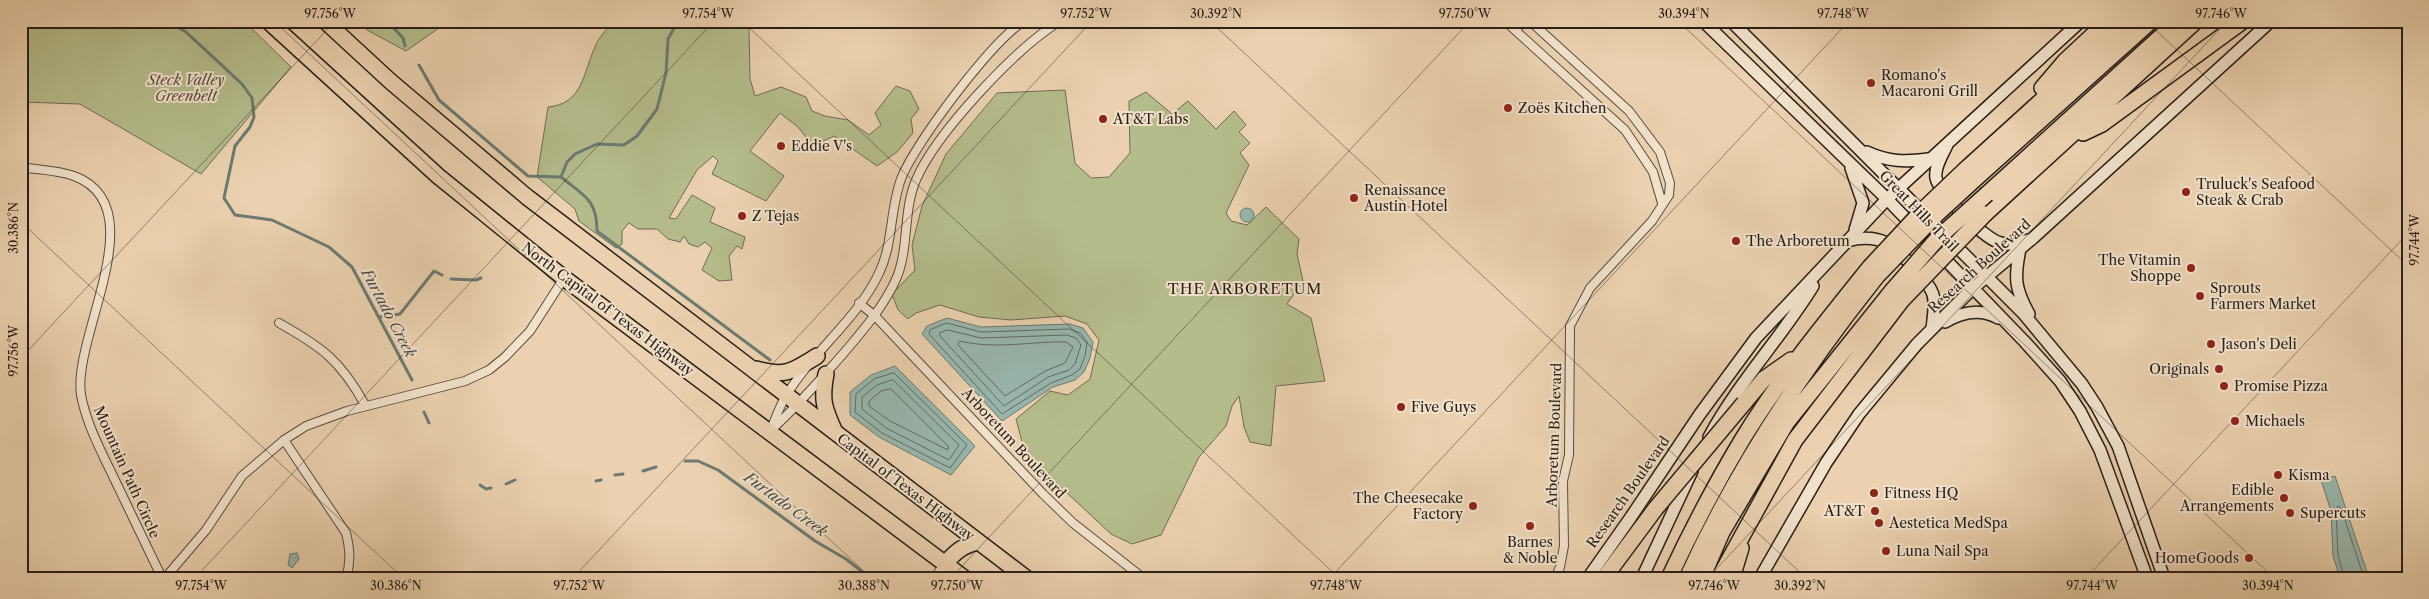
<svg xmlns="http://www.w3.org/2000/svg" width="2429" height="599" viewBox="0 0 2429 599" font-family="'Libre Caslon Text',serif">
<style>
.green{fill:#b5bc8c;stroke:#6f6d52}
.water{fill:#98b7ae;stroke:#6c7a72}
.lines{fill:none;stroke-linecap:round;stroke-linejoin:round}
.shore{stroke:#606a63;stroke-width:1}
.stream{stroke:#6c7a72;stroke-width:3}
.street-casing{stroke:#5a4b3e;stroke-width:10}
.secondary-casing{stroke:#291e18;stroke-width:14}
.highway-casing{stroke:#291e18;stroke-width:18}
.street{stroke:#f2e1cb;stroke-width:8}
.secondary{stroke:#f2e1cb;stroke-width:11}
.highway{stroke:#ebd1af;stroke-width:15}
.highway-bridge-casing{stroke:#291e18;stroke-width:18;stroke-linecap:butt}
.highway-bridge{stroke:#ebd1af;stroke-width:15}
.ticks{fill:none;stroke:#291e18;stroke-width:1;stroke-opacity:0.45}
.poi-dot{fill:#8f2418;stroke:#f2e1cb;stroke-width:2}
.labels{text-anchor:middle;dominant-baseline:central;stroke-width:4;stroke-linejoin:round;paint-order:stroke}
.poi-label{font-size:14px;fill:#291e18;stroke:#f2e1cb;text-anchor:start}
.park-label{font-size:14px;font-style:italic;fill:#534d3b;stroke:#f2e1cb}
.street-label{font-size:14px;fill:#291e18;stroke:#f2e1cb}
.neighbourhood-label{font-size:15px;letter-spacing:1px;fill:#291e18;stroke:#f2e1cb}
.water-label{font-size:15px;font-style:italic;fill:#4a4c45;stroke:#f2e1cb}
.neatline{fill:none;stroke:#291e18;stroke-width:2}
.ticks-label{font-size:12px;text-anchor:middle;fill:#291e18}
</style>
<rect width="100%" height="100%" fill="#ebd1af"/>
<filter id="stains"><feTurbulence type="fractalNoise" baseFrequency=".004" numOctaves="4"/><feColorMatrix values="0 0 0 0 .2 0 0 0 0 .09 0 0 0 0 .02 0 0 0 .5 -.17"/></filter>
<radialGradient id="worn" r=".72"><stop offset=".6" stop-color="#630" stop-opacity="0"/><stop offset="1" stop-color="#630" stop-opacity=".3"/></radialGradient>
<path class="green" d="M21 21H244L291 67 201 174 80 104 21 102Z
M358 21H449L406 51 367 30Z
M612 21H758L749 30 750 79 755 96 781 87 806 97 812 111 825 116 848 120 869 135 881 125 875 113 896 86 910 91 919 109 911 119 913 133 897 152 877 166 834 136 813 146 798 127 780 113 750 151 784 176 766 201 712 174 718 161 713 156 697 170 669 218 676 219 692 195 715 208 710 222 745 237 742 249 737 246 729 256 732 280 719 281 702 270 712 248 705 242 698 247 689 244 684 236 680 242 668 239 657 229H638L629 223 622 231V244L616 248 579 221 575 209 537 177 548 107C583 104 583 73 595 47 598 38 607 30 612 21Z
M1065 90 1075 163 1091 178 1109 177 1130 153 1129 101 1146 92 1172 114 1188 101 1216 129 1234 111 1246 125 1239 132 1250 143 1240 153 1249 165 1226 213 1231 221 1247 225 1266 207 1299 239 1297 254 1303 281 1287 304 1311 318 1325 381 1276 386 1271 446 1250 442 1244 427 1239 396 1232 406 1226 426 1199 457 1161 535 1132 544 1111 534 1035 463 1022 442 1016 419 1050 391 1068 395 1090 379 1099 340 1087 324 1065 316 1011 320 979 317 940 305 916 313 908 319 898 310 892 294 915 270 912 245 922 206 946 154 997 93Z"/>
<path class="water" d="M1240 215a7 7 0 1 1 14 0a7 7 0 1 1-14 0Z
M947 318 981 327 1070 324 1083 328 1093 342 1090 358 1084 372 1075 380 1053 387 1002 421 922 334 927 326Z
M895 366 975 446 951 475 879 437 850 415V392L871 375Z
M2335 476 2369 578H2340L2333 556 2331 511 2321 480Z
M297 553 299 559 292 568 288 565 290 554Z"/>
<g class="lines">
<path class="shore" d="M947 323 981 332 1069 329 1080 333 1087 342 1085 356 1080 369 1072 375 1051 383 1002 414 929 334 930 330Z
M948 330 981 338 1067 335 1076 338 1081 345 1075 364 1069 370 1048 377 1004 406 940 336V333Z
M960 341C996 350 1030 341 1066 342L1073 347 1065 363 1045 371 1005 396 958 345Z
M894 373 967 445 950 468 882 433 855 412 856 394 874 379Z
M893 380 959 445 949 460 886 428 862 409V397L877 385Z
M891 389 948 446V450L890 421 869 406V401L881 391Z
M2344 578 2338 555 2336 509 2338 506 2341 508 2364 578"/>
<path class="stream" d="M167 21 186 32 242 84 252 98 254 117 250 127 235 146 224 198 235 215 272 220 329 247 352 267 412 380
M387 21 403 38 405 46
M678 21 668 39 666 73 657 109 637 136 624 145 597 144 575 154 567 162 561 177C584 196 597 199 597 231L770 360
M395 29 399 21
M419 65 439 100 528 176 561 177
M451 279 476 280 481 278
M379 317 400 314 434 271 442 275
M424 412 429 423
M685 461H698L718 470 815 541 846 559 870 578
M643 471 656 467
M615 475 623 474
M596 481 601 480
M506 484 515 480
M480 485 486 489 491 488"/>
<g class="street-casing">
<path id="street" d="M1505 21 1625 130 1653 172 1662 203
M1530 21 1629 111 1660 152 1670 183 1669 195 1652 221 1590 288 1570 326 1569 455 1563 481 1564 546 1560 567 1555 578
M1515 30 1524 21
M21 167C38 170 58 170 74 176 156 206 72 336 81 395 86 422 99 447 111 472 128 507 145 542 162 578
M859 303 875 316 1043 494 1073 523 1143 578
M279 323C322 347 341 361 365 405
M772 427C776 417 780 405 786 396 812 352 859 318 880 271 893 243 890 209 901 179 915 143 991 42 1024 21
M770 431C797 407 819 381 843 354 863 330 884 307 897 277 909 247 903 210 916 180 936 133 1016 48 1060 21
M284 440 346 533C350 549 351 562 346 578
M165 578 206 530 242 476 284 440 306 426 347 411 465 381 489 370 505 357 530 331 564 278
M934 578 945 564"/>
</g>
<g class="secondary-casing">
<path id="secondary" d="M1703 21 1887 199 2025 342 2060 381 2080 411 2100 450 2147 578
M1731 21 2023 313 2082 384 2097 407 2118 446 2164 578
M1947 145C1943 154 1934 167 1936 178 1939 193 1985 240 2001 243 2010 246 2019 242 2028 240
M1867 152C1889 162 1905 162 1928 159
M1851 168 1863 203 1855 230
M1847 241C1881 232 1896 246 1916 271 1921 277 1928 283 1931 290 1937 300 1933 317 1932 329
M2020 249C2014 278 2015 289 2029 314
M1945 322C1962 312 1980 308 1998 318
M1709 437C1738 383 1781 338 1813 286
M1588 578 1631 517 1700 414 1756 338 1887 199 2081 21
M1642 578 1692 471
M1760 578 1826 463 1859 414 1917 344 1972 289 2033 238 2271 21"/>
</g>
<g class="highway-casing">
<path id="highway" d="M268 21 438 176 564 278 964 578
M325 21 390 81 527 197 1026 578
M2042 88 2065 61 2108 21
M2083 133 2102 124 2243 21
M1966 169 2129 21
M1974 180 2151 21
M1987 194 2178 21
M1985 214 2196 21
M756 369C786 377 791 372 817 356
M826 374C821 400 824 408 835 432
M1744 403 1764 379 1791 360
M945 564C955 552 963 545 979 542
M1604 578 1656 508
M1669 578C1691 531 1715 485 1742 440 1779 379 1825 323 1870 267
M1687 578C1737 468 1802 370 1877 276
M1702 578 1722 532 1787 422 1892 291
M1719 578 1795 440 1902 300
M1732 578 1741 548"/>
</g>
<use href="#street" class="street"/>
<use href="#secondary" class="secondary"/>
<use href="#highway" class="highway"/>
<g class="highway-bridge-casing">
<path id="highway-bridge" d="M1870 267 1924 209 1966 169
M1877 276 1937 214 1974 180
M1892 291 1938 238 1987 194
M1902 300 1985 214
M1656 508 1744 403"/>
</g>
<use href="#highway-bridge" class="highway-bridge"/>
</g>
<path class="ticks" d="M274 21 871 578M742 21 1339 578M1210 21 1806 578M1678 21 2274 578M2146 21 2408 266M21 222 403 578M21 358 335 21M195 578 714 21M573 578 1092 21M951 578 1470 21M1330 578 1849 21M1708 578 2227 21M2086 578 2408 233"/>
<g class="poi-dot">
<circle cx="1871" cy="83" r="5"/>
<circle cx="1508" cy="108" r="5"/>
<circle cx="1103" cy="119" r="5"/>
<circle cx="781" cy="146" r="5"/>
<circle cx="2186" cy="192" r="5"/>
<circle cx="1354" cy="198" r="5"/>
<circle cx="742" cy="216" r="5"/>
<circle cx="1736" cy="241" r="5"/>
<circle cx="2191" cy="268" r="5"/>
<circle cx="2200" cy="296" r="5"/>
<circle cx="2211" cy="344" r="5"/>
<circle cx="2219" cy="369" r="5"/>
<circle cx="2224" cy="386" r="5"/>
<circle cx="1401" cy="407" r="5"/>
<circle cx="2235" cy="421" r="5"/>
<circle cx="2278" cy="475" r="5"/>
<circle cx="1874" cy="493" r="5"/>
<circle cx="2284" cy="498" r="5"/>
<circle cx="1473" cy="506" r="5"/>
<circle cx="1875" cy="511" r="5"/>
<circle cx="2290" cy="513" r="5"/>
<circle cx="1879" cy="523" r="5"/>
<circle cx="1530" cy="526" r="5"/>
<circle cx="1886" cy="551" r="5"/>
<circle cx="2249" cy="558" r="5"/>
</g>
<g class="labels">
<g class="poi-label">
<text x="1881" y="75">Romano's<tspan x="1881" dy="16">Macaroni Grill</tspan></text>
<text x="1518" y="108">Zoës Kitchen</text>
<text x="1113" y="119">AT&amp;T Labs</text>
<text x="791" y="146">Eddie V's</text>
<text x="2196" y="184">Truluck's Seafood<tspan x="2196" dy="16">Steak &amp; Crab</tspan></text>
<text x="1364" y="190">Renaissance<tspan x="1364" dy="16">Austin Hotel</tspan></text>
<text x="752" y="216">Z Tejas</text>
<text x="1746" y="241">The Arboretum</text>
<text x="2181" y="260" text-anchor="end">The Vitamin<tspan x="2181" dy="16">Shoppe</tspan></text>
<text x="2210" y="288">Sprouts<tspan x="2210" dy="16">Farmers Market</tspan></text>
<text x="2221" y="344">Jason's Deli</text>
<text x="2209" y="369" text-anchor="end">Originals</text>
<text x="2234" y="386">Promise Pizza</text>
<text x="1411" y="407">Five Guys</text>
<text x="2245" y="421">Michaels</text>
<text x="2288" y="475">Kisma</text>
<text x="2274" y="490" text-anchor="end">Edible<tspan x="2274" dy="16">Arrangements</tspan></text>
<text x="1884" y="493">Fitness HQ</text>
<text x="1463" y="498" text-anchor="end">The Cheesecake<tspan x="1463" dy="16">Factory</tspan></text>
<text x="1865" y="511" text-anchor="end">AT&amp;T</text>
<text x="2300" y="513">Supercuts</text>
<text x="1889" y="523">Aestetica MedSpa</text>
<text x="1530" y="542" text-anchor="middle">Barnes<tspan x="1530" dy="16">&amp; Noble</tspan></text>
<text x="1896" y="551">Luna Nail Spa</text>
<text x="2239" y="558" text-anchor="end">HomeGoods</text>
</g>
<g class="park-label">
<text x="186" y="80">Steck Valley<tspan x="186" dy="16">Greenbelt</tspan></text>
</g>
<g class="street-label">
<text transform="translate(1919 211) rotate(46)">Great Hills Trail</text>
<text transform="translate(1979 266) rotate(-42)">Research Boulevard</text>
<text transform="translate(608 309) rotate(37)">North Capital of Texas Highway</text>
<text transform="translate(1554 435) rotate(-88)">Arboretum Boulevard</text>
<text transform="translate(1014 443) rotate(47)">Arboretum Boulevard</text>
<text transform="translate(127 472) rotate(66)">Mountain Path Circle</text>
<text transform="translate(906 487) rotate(37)">Capital of Texas Highway</text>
<text transform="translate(1628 492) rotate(-55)">Research Boulevard</text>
</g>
<g class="neighbourhood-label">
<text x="1245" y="288">THE ARBORETUM</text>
</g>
<g class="water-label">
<text transform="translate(389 313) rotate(62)">Furtado Creek</text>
<text transform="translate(786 504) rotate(36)">Furtado Creek</text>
</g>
</g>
<rect width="2429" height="599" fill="none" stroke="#ebd1af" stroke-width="55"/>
<rect x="28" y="28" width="2374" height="544" class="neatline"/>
<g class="ticks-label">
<text x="330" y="18">97.756°W</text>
<text x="708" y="18">97.754°W</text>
<text x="1086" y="18">97.752°W</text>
<text x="1216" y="18">30.392°N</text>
<text x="1465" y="18">97.750°W</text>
<text x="1684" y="18">30.394°N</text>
<text x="1843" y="18">97.748°W</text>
<text x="2221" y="18">97.746°W</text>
<text transform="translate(14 228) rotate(-90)" y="4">30.386°N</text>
<text transform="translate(2415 240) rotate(-90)" y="4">97.744°W</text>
<text transform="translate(14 351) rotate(-90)" y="4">97.756°W</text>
<text x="201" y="590">97.754°W</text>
<text x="396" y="590">30.386°N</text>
<text x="579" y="590">97.752°W</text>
<text x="864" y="590">30.388°N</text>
<text x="957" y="590">97.750°W</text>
<text x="1336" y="590">97.748°W</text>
<text x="1714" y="590">97.746°W</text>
<text x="1800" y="590">30.392°N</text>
<text x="2092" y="590">97.744°W</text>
<text x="2268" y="590">30.394°N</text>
</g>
<rect width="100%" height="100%" filter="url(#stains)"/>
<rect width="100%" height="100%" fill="url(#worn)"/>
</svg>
